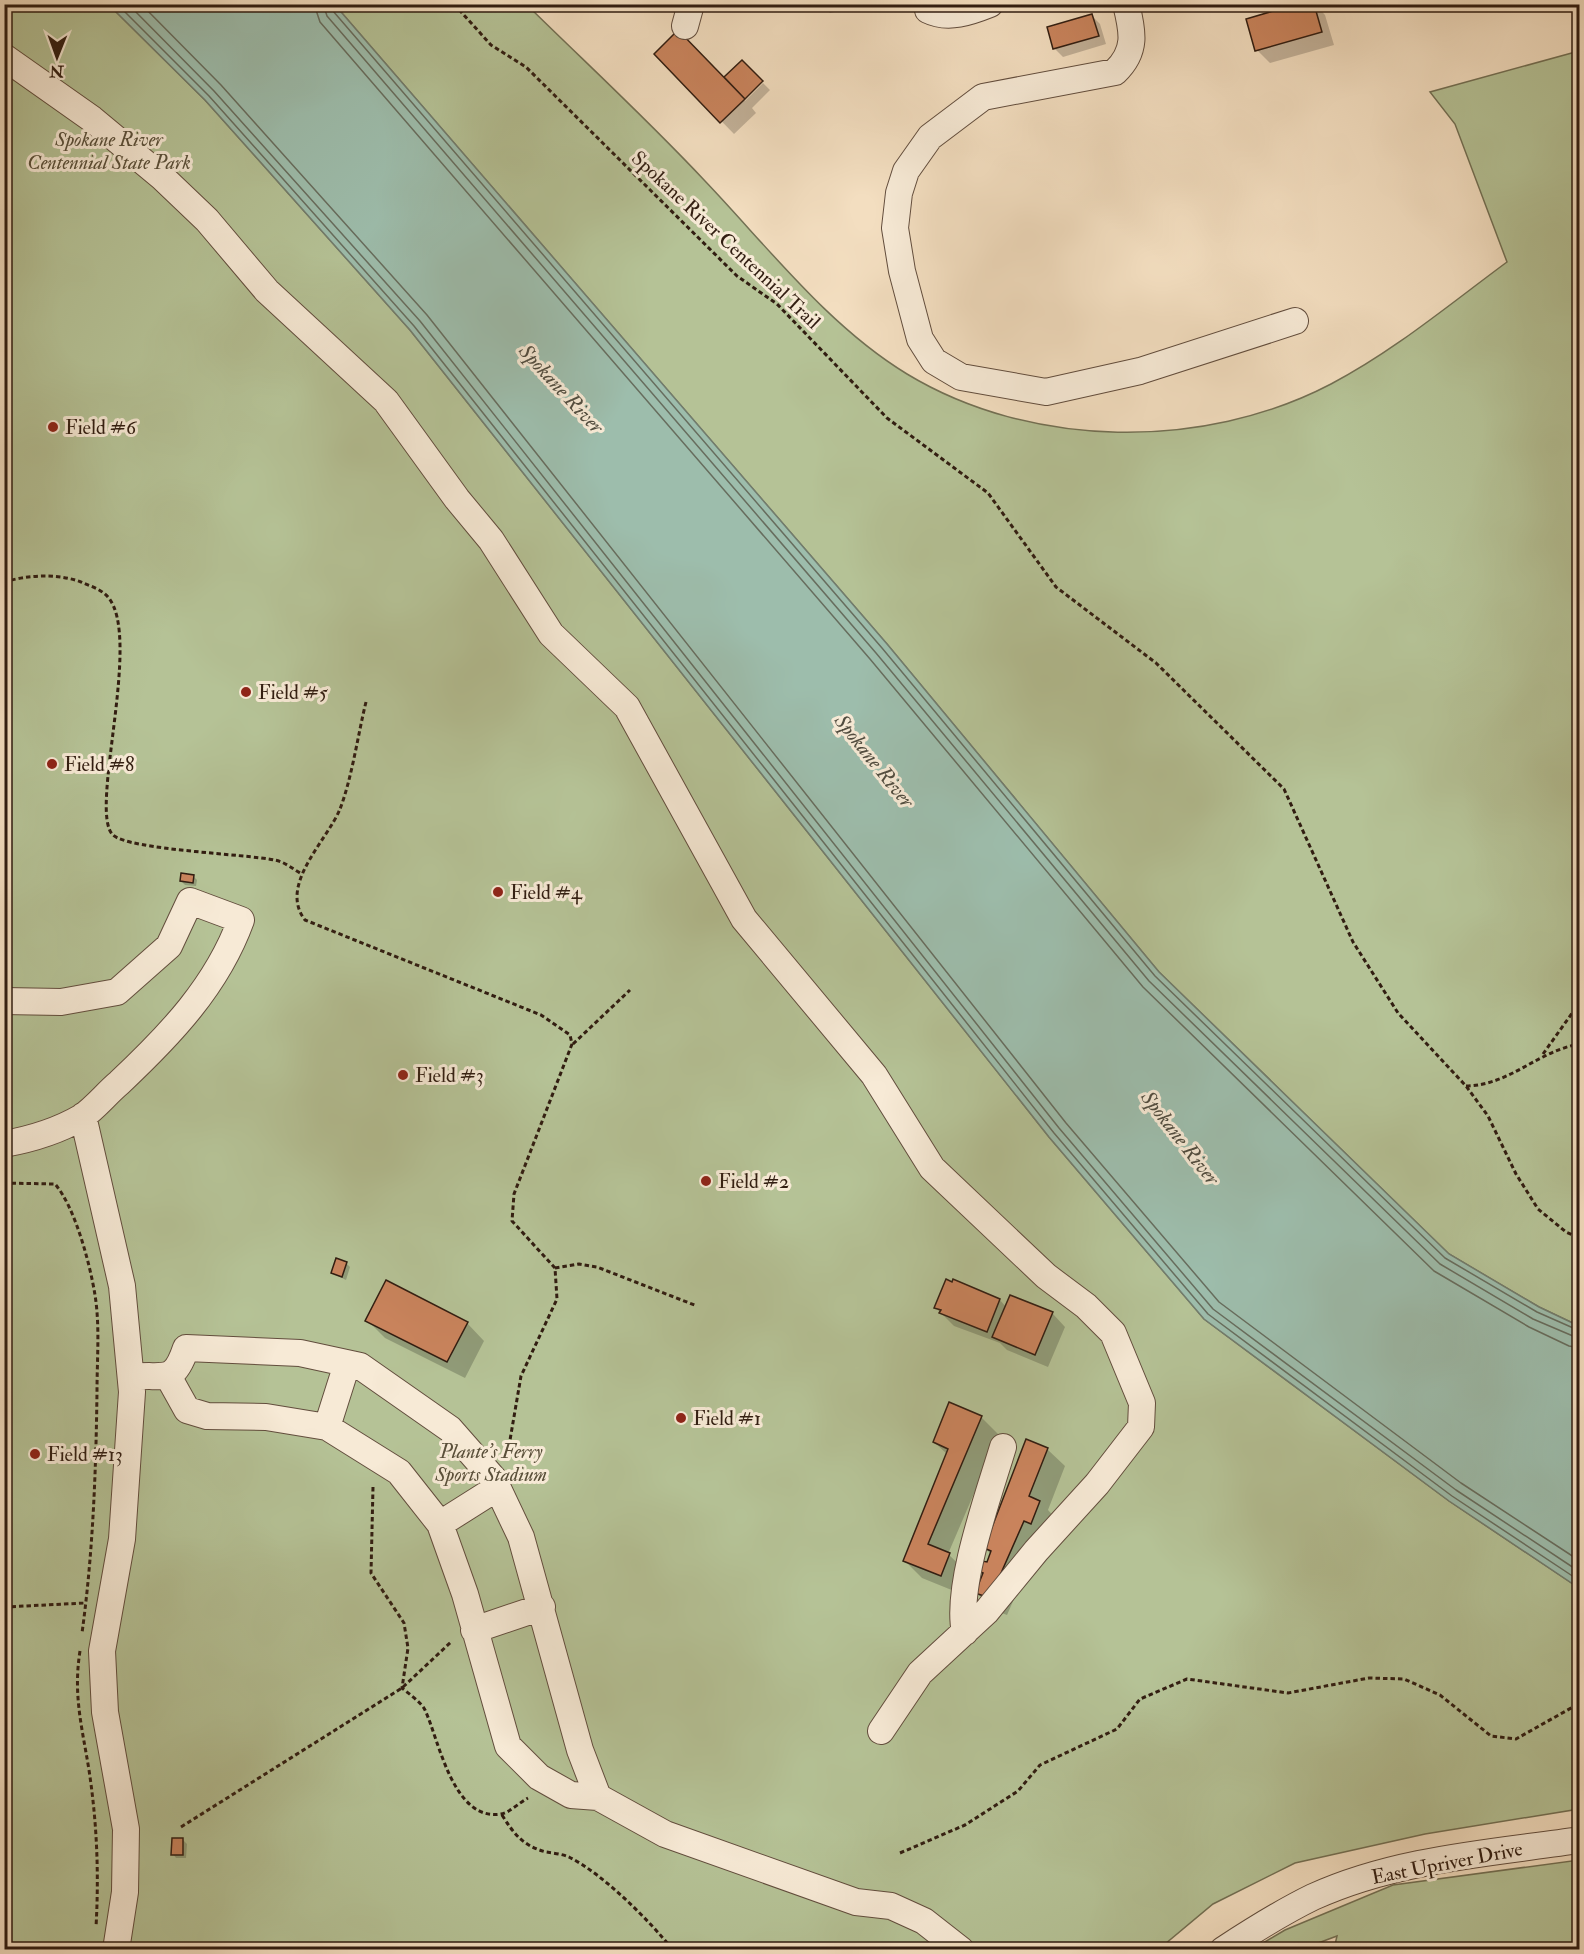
<svg xmlns="http://www.w3.org/2000/svg" width="1584" height="1954" viewBox="0 0 1584 1954" font-family="'IM FELL Double Pica',serif">
<style>
.green{fill:#b5c296;stroke:#737054;stroke-width:1.5}
.water{fill:#9dbdac;stroke:#727d6e;stroke-width:1.5}
.shadow{fill:#0003}
.lines{fill:none;stroke-linecap:round;stroke-linejoin:round}
.shore{stroke:#676d5e;stroke-width:1.5}
.building{fill:#ca845d;stroke:#311d11;stroke-width:1.5}
.minor-casing{stroke:#624d3d;stroke-width:28}
.path{stroke:#311d11;stroke-width:3;stroke-dasharray:4.5 3;stroke-linecap:butt}
.minor{stroke:#f7ead6;stroke-width:26}
.poi-dot{fill:#8f2418;stroke:#f7ead6;stroke-width:2}
.labels{text-anchor:middle;dominant-baseline:central;stroke-width:6;stroke-linejoin:round;paint-order:stroke}
.park-label{font-size:20px;font-style:italic;fill:#594f39;stroke:#f7ead6}
.street-label{font-size:20px;fill:#311d11;stroke:#f7ead6}
.poi-label{font-size:20px;fill:#311d11;stroke:#f7ead6;text-anchor:start}
.water-label{font-size:21px;font-style:italic;fill:#514d40;stroke:#f7ead6}
</style>
<rect width="100%" height="100%" fill="#f3dec0"/>
<filter id="stains"><feTurbulence type="fractalNoise" baseFrequency=".00333" numOctaves="4"/><feColorMatrix values="0 0 0 0 .2 0 0 0 0 .09 0 0 0 0 .02 0 0 0 .5 -.17"/></filter>
<radialGradient id="worn" r=".72"><stop offset=".6" stop-color="#630" stop-opacity="0"/><stop offset="1" stop-color="#630" stop-opacity=".3"/></radialGradient>
<path class="green" d="M5 5H109L205 100 410 330 1049 1137 1204 1319 1449 1501 1579 1588V1809L1425 1834 1295 1863 1213 1904 1159 1949H5Z
M335 5H527C586 63 648 120 705 181 768 247 828 326 907 374 1031 449 1203 451 1331 384 1394 351 1450 304 1507 262L1455 124 1430 92 1579 51V1326L1539 1307 1449 1254 1159 972 887 644Z
M1579 1860V1949H1334L1337 1936 1302 1949H1253L1285 1930 1393 1885Z"/>
<path class="water" d="M109 5H335L887 644 1159 972 1449 1254 1539 1307 1579 1326V1588L1449 1501 1204 1319 1049 1137 410 330 205 100Z"/>
<path class="shadow" d="M821 4H858L859 6 830 13Z
M1259 4H1287V5L1266 11Z
M1302 4H1315L1325 15 1334 45 1270 63 1257 50Z
M1092 16 1100 24 1106 44 1063 57 1055 49 1049 28Z
M656 54 724 79 742 62 761 81 743 99 745 101 763 83 770 90 752 108 756 113 734 134Z
M193 876 197 880 196 886 185 885 181 881Z
M346 1263 350 1267 346 1280 332 1273Z
M1011 1296 1053 1314 1065 1327 1048 1367 1007 1350 1000 1343 954 1326 936 1308 1000 1300 1006 1307Z
M367 1320 467 1323 484 1341 465 1378 385 1338Z
M981 1417 999 1435 948 1554 967 1572 959 1593 922 1578 905 1561 947 1454 934 1442Z
M1047 1449 1065 1466 1048 1510 1057 1520 1041 1538 1007 1615 994 1610 976 1592 984 1574 980 1570 988 1564 991 1554 985 1548Z
M183 1840 187 1844 186 1858H176L173 1854Z"/>
<g class="lines">
<path class="shore" d="M117 4 209 96 414 326 1054 1133 1208 1314 1452 1496 1580 1581
M128 4 214 91 420 321 1059 1128 1213 1309 1456 1490 1580 1572
M141 4 221 85 427 315 1066 1123 1219 1302 1461 1483 1580 1561
M314 4 320 22 870 659 1143 987 1434 1271 1529 1327 1569 1346 1580 1348
M323 4 327 16 876 653 1149 981 1440 1264 1533 1319 1580 1339
M331 4 333 11 882 648 1155 976 1445 1258 1537 1312 1580 1331"/>
</g>
<path class="building" d="M1297 4H1314L1322 32 1255 51 1246 19Z
M1092 14 1099 36 1053 49 1047 27Z
M678 30 745 99 720 123 654 54Z
M742 60 763 81 745 99 724 77Z
M181 873 194 875 193 883 180 881Z
M336 1258 347 1262 342 1277 331 1273Z
M946 1279 952 1282 953 1279 1000 1299 987 1332 939 1313 941 1310 934 1308Z
M386 1280 468 1322 447 1362 365 1321Z
M1010 1295 1053 1312 1035 1355 992 1337Z
M949 1402 982 1416 928 1544 950 1553 941 1576 903 1561 948 1449 933 1442Z
M1026 1439 1048 1448 1029 1496 1040 1501 1031 1524 1024 1521 990 1598 975 1593 983 1573 978 1571 982 1561 987 1562 991 1551 984 1548Z
M172 1838H183V1855H171Z"/>
<g class="lines">
<g class="minor-casing">
<path id="minor" d="M927 4 928 10C948 20 970 12 990 4
M1126 4C1133 32 1137 51 1115 72L983 97 930 137 906 171 899 193 895 228 902 271 920 339 934 361 961 377 1046 392 1140 371 1295 321
M685 26 691 4
M4 57 92 119 163 178 207 220 267 291 386 401 457 499 491 540 551 634 627 707 744 919 874 1075 932 1168 1046 1276 1086 1306 1113 1333 1142 1403 1141 1427 1097 1484 1036 1551 986 1612 920 1673 881 1731
M4 1001 61 1002 117 992 169 946 190 901 241 920C217 986 170 1035 119 1083 107 1093 95 1108 82 1117 58 1131 32 1139 4 1144
M83 1116 122 1286 132 1392 122 1539 102 1651 105 1712 126 1829 125 1892 116 1950
M168 1376 187 1410 207 1416 266 1417 327 1427 399 1472 440 1524 465 1594 508 1746 539 1777 571 1795 598 1797
M131 1377C165 1373 173 1386 186 1348L300 1353 360 1366 450 1429 493 1478 521 1537 580 1750 598 1797 665 1834 856 1902 891 1906 924 1921 961 1950
M327 1427 347 1364
M440 1524 497 1488
M474 1630 542 1607
M965 1632C955 1587 989 1494 1003 1447
M1223 1950C1252 1931 1282 1912 1313 1897 1396 1859 1491 1853 1580 1840"/>
</g>
<path class="path" d="M454 4 491 45 526 67 737 276 777 304 887 418 988 493 1056 587 1156 663 1284 789 1353 942 1398 1013 1466 1086 1488 1116 1516 1174 1538 1209 1566 1232 1580 1238
M4 582C28 575 57 573 81 582 90 586 101 589 108 597 143 638 88 812 113 835 129 850 246 854 274 860 284 861 294 870 302 874
M366 702C358 734 352 778 340 809 327 841 278 885 305 920L541 1015 570 1035 572 1044 514 1194 512 1221 555 1268 557 1299 521 1376 510 1440 501 1458
M573 1044 630 990
M1543 1054 1580 1002
M1466 1086C1511 1085 1537 1051 1580 1044
M4 1183 55 1184C75 1207 90 1264 95 1295 100 1326 97 1359 97 1391 96 1471 93 1553 82 1633
M555 1268 579 1264 597 1267 697 1306
M373 1487 371 1573 404 1623 408 1648 402 1688C409 1694 421 1702 425 1710 439 1740 453 1822 501 1814 509 1813 520 1802 528 1798
M4 1607 86 1603
M80 1651C73 1695 82 1727 89 1770 97 1823 99 1874 96 1927
M502 1815C514 1834 523 1846 546 1852 553 1853 562 1854 569 1857 603 1874 649 1920 673 1950
M181 1827 402 1688 451 1642
M900 1853 965 1825 1018 1791 1040 1765 1117 1729 1140 1699 1187 1679 1288 1693 1369 1678 1404 1679 1440 1695 1491 1736 1516 1739 1580 1703"/>
<use href="#minor" class="minor"/>
</g>
<g class="poi-dot">
<circle cx="53" cy="427" r="6"/>
<circle cx="246" cy="692" r="6"/>
<circle cx="52" cy="764" r="6"/>
<circle cx="498" cy="892" r="6"/>
<circle cx="403" cy="1075" r="6"/>
<circle cx="706" cy="1181" r="6"/>
<circle cx="681" cy="1418" r="6"/>
<circle cx="35" cy="1454" r="6"/>
</g>
<g class="labels">
<g class="park-label">
<text x="109" y="139">Spokane River<tspan x="109" dy="23">Centennial State Park</tspan></text>
<text x="491" y="1451">Plante's Ferry<tspan x="491" dy="23">Sports Stadium</tspan></text>
</g>
<g class="street-label">
<text transform="translate(726 240) rotate(43)">Spokane River Centennial Trail</text>
<text transform="translate(1447 1863) rotate(-11)">East Upriver Drive</text>
</g>
<g class="poi-label">
<text x="65" y="427">Field #6</text>
<text x="258" y="692">Field #5</text>
<text x="64" y="764">Field #8</text>
<text x="510" y="892">Field #4</text>
<text x="415" y="1075">Field #3</text>
<text x="718" y="1181">Field #2</text>
<text x="693" y="1418">Field #1</text>
<text x="47" y="1454">Field #13</text>
</g>
<g class="water-label">
<text transform="translate(561 389) rotate(47)">Spokane River</text>
<text transform="translate(874 761) rotate(51)">Spokane River</text>
<text transform="translate(1180 1138) rotate(52)">Spokane River</text>
</g>
</g>
<rect width="1584" height="1954" fill="none" stroke="#f3dec0" stroke-width="24"/>
<rect x="6" y="6" width="1572" height="1942" fill="none" stroke="#311d11" stroke-width="3"/>
<rect x="12" y="12" width="1560" height="1930" fill="none" stroke="#311d11" stroke-width="1.5"/>
<g transform="translate(57 57) rotate(181)" stroke="#f7ead6" stroke-width="4.5" paint-order="stroke">
<path d="M0-4.5L10 22L0 15L-10 22Z" fill="#311d11"/>
<text y="-9" font-size="16" font-weight="bold" text-anchor="middle" fill="#311d11">N</text>
</g>
<rect width="100%" height="100%" filter="url(#stains)"/>
<rect width="100%" height="100%" fill="url(#worn)"/>
</svg>
